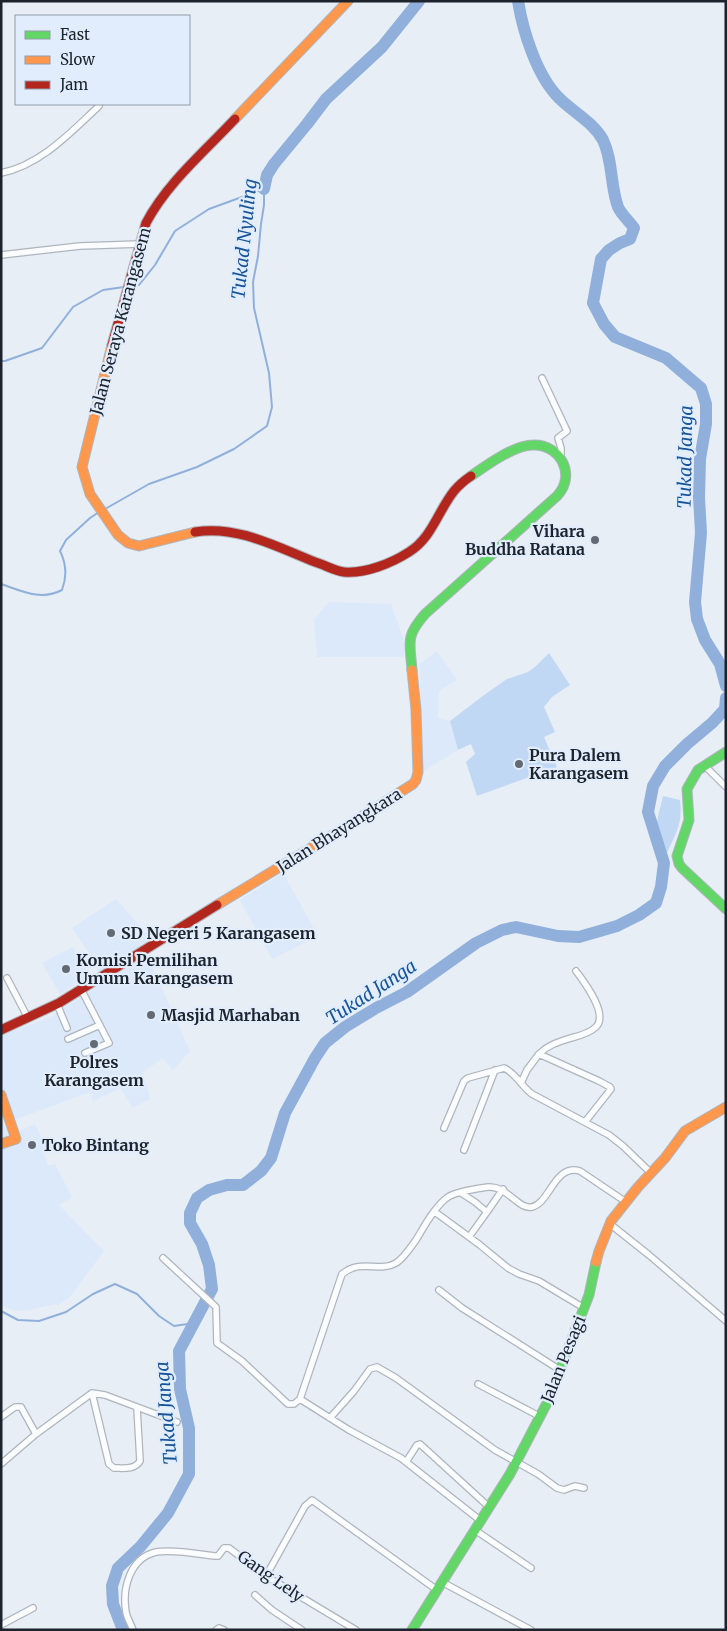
<svg xmlns="http://www.w3.org/2000/svg" width="727" height="1631" viewBox="0 0 727 1631" font-family="Merriweather,serif">
<style>
.built{fill:#dbe9fa}
.green{fill:#c1d8f5}
.lines{fill:none;stroke-linecap:round;stroke-linejoin:round}
.stream{stroke:#90b0db;stroke-width:2}
.river{stroke:#90b0db;stroke-width:12}
.street-casing{stroke:#afb5bd;stroke-width:8}
.fast-casing{stroke:#afb5bd;stroke-width:11}
.slow-casing{stroke:#afb5bd;stroke-width:11}
.jam-casing{stroke:#afb5bd;stroke-width:11}
.street{stroke:#fbfcfe;stroke-width:5.5}
.fast{stroke:#63d668;stroke-width:9}
.slow{stroke:#ff974d;stroke-width:9}
.jam{stroke:#b3261e;stroke-width:9}
.poi-dot{fill:#636a73;stroke:#e1edfc;stroke-width:2}
.labels{text-anchor:middle;dominant-baseline:central;stroke-width:4.5;stroke-linejoin:round;paint-order:stroke}
.street-label{font-size:16px;fill:#1c232c;stroke:#e1edfc}
.poi-label{font-size:16px;font-weight:bold;fill:#1c232c;stroke:#e1edfc;text-anchor:start}
.water-label{font-size:18px;font-style:italic;fill:#175499;stroke:#e1edfc}
</style>
<rect width="100%" height="100%" fill="#e7eef6"/>
<path class="built" d="M329 602 391 604 405 643 404 657H317L314 619Z
M437 651 457 680 439 691 438 718 450 721 458 750 422 772 420 664Z
M283 873 318 936 272 959 240 900Z
M116 899 151 939 98 973 91 956 72 928Z
M73 947 90 975 60 994 42 963Z
M147 955 190 1051 173 1070 163 1058 143 1072 150 1099 132 1108 121 1088 93 1101 90 1092 14 1120 1 1085V1036L50 1017Z
M1 1117 8 1136 35 1124 48 1152 44 1154 48 1166 55 1164 72 1197 59 1205 104 1251 70 1297 58 1305 56 1304 29 1310 16 1311 1 1306Z"/>
<path class="green" d="M549 653 570 685 552 697 544 707 555 732 544 737 557 767 477 796 466 762 475 754 471 744 458 750 450 721 484 695 507 679 528 672 536 666Z
M663 796 680 800C683 823 676 833 667 853 650 833 658 819 663 796Z"/>
<g class="lines">
<path class="stream" d="M1 361H5L42 348 73 307 103 290 124 287
M105 509 149 484 197 467 234 449 267 426 272 407 269 373 254 308 253 282 258 256 261 224 264 205V189L209 209 175 231 155 265 139 285 131 286
M1 584C22 591 41 601 62 590 67 577 66 563 60 551L66 540 90 518 99 512
M1 1311 18 1320 39 1321 66 1312 93 1294 115 1284 137 1294 159 1316 174 1326 194 1323"/>
<path class="river" d="M518 1C523 32 537 76 559 98 573 112 593 122 603 140 613 161 610 185 618 207 621 214 629 221 634 228L630 239 620 243 609 250 601 259 593 303 604 324 615 337 666 358 701 388 706 404V424L700 459 699 497 701 533 695 602 697 619 705 640 720 664 726 686
M264 189 267 175 274 164 307 124 326 99 382 47 419 1
M123 1630 113 1604 112 1586 118 1568 141 1546 168 1513 189 1474V1428L180 1389 179 1351 212 1289 209 1265 202 1244 190 1223V1213L197 1198 209 1190 227 1185H243L261 1171 271 1158 285 1113 315 1058 325 1043 345 1027 376 1008 407 992 476 943 502 930 516 927 558 936 579 937 617 926 639 915 656 903 661 887 664 863 648 812 653 786 665 766 687 744 712 723 725 709 726 698"/>
<g class="street-casing">
<path id="street" d="M1 173C41 165 71 132 99 106
M1 255 80 246 140 244
M542 378 567 431 558 438 561 448V458
M704 765 726 787
M576 971C584 982 609 1014 596 1027 590 1033 579 1036 571 1038 558 1042 548 1045 539 1054L599 1081 610 1087 611 1089 585 1122
M7 978 28 1018
M81 989 109 1043 85 1053
M57 1004 67 1028
M68 1039 100 1025
M521 1083 527 1070 539 1054
M444 1128 464 1081 468 1078 504 1068C516 1073 522 1087 532 1094L609 1135 623 1146 651 1173
M464 1150 495 1070
M461 1193 475 1202 487 1212 503 1189
M435 1212 480 1245 508 1268 519 1274 539 1281 584 1308
M610 1224 649 1255 726 1321
M469 1237 487 1212
M163 1258 216 1307 217 1343 242 1361 288 1404H294L300 1399 349 1430 401 1458 481 1521
M439 1290 462 1308 560 1370
M478 1384 539 1416
M92 1393 109 1464 114 1468C123 1468 135 1470 140 1461L137 1408
M300 1399 342 1274C362 1258 379 1273 396 1263 404 1258 410 1248 416 1240 424 1227 435 1206 448 1197 455 1192 479 1188 488 1187 507 1185 518 1210 532 1207 550 1203 555 1163 580 1171L626 1202
M1 1417 15 1407H21L36 1434
M330 1418 354 1391 370 1369 377 1367 396 1378 495 1450 538 1474 557 1488 564 1490 575 1486 584 1488
M406 1462 417 1445 420 1444 489 1507
M1 1464 36 1434 92 1393 105 1395 177 1422
M475 1530 531 1568
M266 1576 305 1506 312 1500 437 1590
M442 1582 531 1630
M255 1595 272 1610 302 1630
M1 1625 33 1608
M133 1630C131 1624 127 1618 126 1612 122 1588 130 1558 156 1552 172 1549 199 1554 215 1556H218L224 1548H229L266 1576 356 1630
M216 1630 219 1628 224 1630"/>
</g>
<g class="fast-casing">
<path id="fast" d="M412 670C410 642 405 637 425 614L557 496C577 475 560 444 533 445 514 445 487 465 471 476
M726 752 698 770 687 789 689 820 677 856 679 864 682 868 726 909
M412 1630 510 1474 547 1403 589 1295 596 1262"/>
</g>
<g class="slow-casing">
<path id="slow" d="M235 119 348 1
M112 345 82 467 90 494 118 535 128 543 139 546 195 532
M217 905 339 831 413 784 416 780 418 772 416 710 412 670
M1 1095 16 1139 1 1144
M596 1262 599 1251 611 1221 638 1187 665 1158 685 1131 726 1107"/>
</g>
<g class="jam-casing">
<path id="jam" d="M112 345 146 223C167 183 204 152 235 119
M195 532C237 525 277 547 315 562 325 565 335 571 344 572 365 574 392 563 409 552 432 538 438 511 454 491 459 485 465 480 471 476
M1 1030 59 1003 217 905"/>
</g>
<use href="#street" class="street"/>
<use href="#fast" class="fast"/>
<use href="#slow" class="slow"/>
<use href="#jam" class="jam"/>
</g>
<g class="poi-dot">
<circle cx="595" cy="540" r="5"/>
<circle cx="519" cy="764" r="5"/>
<circle cx="111" cy="933" r="5"/>
<circle cx="66" cy="969" r="5"/>
<circle cx="151" cy="1015" r="5"/>
<circle cx="94" cy="1044" r="5"/>
<circle cx="32" cy="1145" r="5"/>
</g>
<g class="labels">
<g class="street-label">
<text transform="translate(120 321) rotate(-75)">Jalan Seraya Karangasem</text>
<text transform="translate(339 830) rotate(-32)">Jalan Bhayangkara</text>
<text transform="translate(563 1359) rotate(-68)">Jalan Pesagi</text>
<text transform="translate(271 1576) rotate(35)">Gang Lely</text>
</g>
<g class="poi-label">
<text x="585" y="531" text-anchor="end">Vihara<tspan x="585" dy="18">Buddha Ratana</tspan></text>
<text x="529" y="755">Pura Dalem<tspan x="529" dy="18">Karangasem</tspan></text>
<text x="121" y="933">SD Negeri 5 Karangasem</text>
<text x="76" y="960">Komisi Pemilihan<tspan x="76" dy="18">Umum Karangasem</tspan></text>
<text x="161" y="1015">Masjid Marhaban</text>
<text x="94" y="1062" text-anchor="middle">Polres<tspan x="94" dy="18">Karangasem</tspan></text>
<text x="42" y="1145">Toko Bintang</text>
</g>
<g class="water-label">
<text transform="translate(244 239) rotate(-84)">Tukad Nyuling</text>
<text transform="translate(685 457) rotate(-89)">Tukad Janga</text>
<text transform="translate(371 992) rotate(-33)">Tukad Janga</text>
<text transform="translate(166 1413) rotate(-95)">Tukad Janga</text>
</g>
</g>
<rect width="727" height="1631" fill="none" stroke="#1c232c" stroke-width="5"/>
<rect x="15" y="15" width="175" height="90" fill="#e1edfc" stroke="#929ca9"/>
<rect x="25" y="31" width="25" height="8" fill="#63d668" stroke="#929ca9"/>
<text x="60" y="40" font-size="15" fill="#1c232c">Fast</text>
<rect x="25" y="56" width="25" height="8" fill="#ff974d" stroke="#929ca9"/>
<text x="60" y="65" font-size="15" fill="#1c232c">Slow</text>
<rect x="25" y="81" width="25" height="8" fill="#b3261e" stroke="#929ca9"/>
<text x="60" y="90" font-size="15" fill="#1c232c">Jam</text>
</svg>
